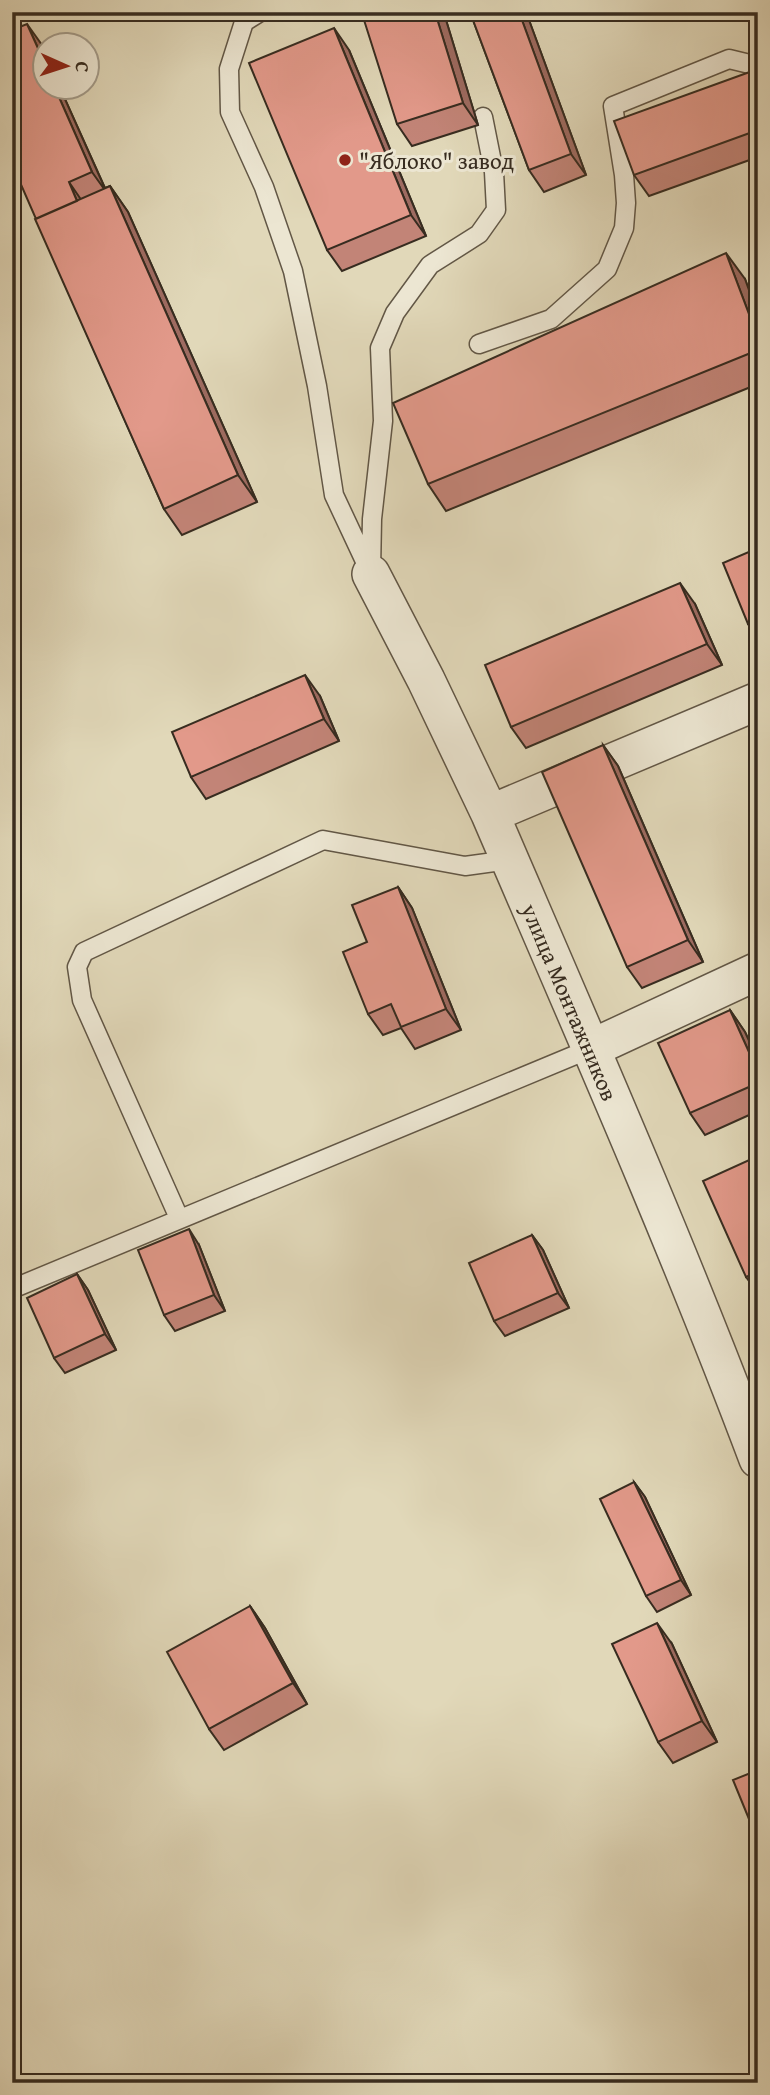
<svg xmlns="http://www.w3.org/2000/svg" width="770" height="2095" viewBox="0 0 770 2095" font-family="'Gentium Book Plus',serif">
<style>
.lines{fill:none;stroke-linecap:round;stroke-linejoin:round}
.lane-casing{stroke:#625746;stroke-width:21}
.street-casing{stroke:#625746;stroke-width:40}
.lane{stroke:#ece6d2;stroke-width:18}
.street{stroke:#ece6d2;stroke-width:37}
.wall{fill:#c28477;stroke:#372c20;stroke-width:2}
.shaded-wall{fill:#9e6b61;stroke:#372c20;stroke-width:2}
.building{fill:#e2998a;stroke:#372c20;stroke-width:2}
.poi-dot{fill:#8f2418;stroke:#ece6d2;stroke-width:2.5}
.labels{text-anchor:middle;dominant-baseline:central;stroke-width:6;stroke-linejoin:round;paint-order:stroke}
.poi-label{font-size:23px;fill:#372c20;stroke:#ece6d2;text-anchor:start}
.street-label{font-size:23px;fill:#372c20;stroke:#ece6d2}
</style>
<rect width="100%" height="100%" fill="#e1d8b9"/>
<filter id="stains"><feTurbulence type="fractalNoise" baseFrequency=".00286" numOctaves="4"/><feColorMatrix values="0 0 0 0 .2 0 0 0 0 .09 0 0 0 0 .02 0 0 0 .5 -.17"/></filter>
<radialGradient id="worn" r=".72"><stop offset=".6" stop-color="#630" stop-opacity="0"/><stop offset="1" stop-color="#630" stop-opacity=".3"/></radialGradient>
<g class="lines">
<g class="lane-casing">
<path id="lane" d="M260 12 244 22 229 69 230 112 264 187 293 271 317 386 334 495 371 574
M479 344 551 319 607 269 624 228 626 203 624 175 613 106 729 59 758 66
M371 570 372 519 383 421 380 348 395 313 430 265 479 234 496 210 494 172 483 117
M179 1218 82 1000 77 967 84 952 323 840 465 866 509 860
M12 1289 592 1048"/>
</g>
<g class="street-casing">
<path id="street" d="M371 574 426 680 490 814
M758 701 490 814C582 1028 676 1241 758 1459
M592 1048 758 971"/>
</g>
<use href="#lane" class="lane"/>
<use href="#street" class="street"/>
</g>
<path class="wall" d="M388 12H440L446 20 478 125 412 146 397 124Z
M470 12H526L586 175 544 192 529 170Z
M42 45 46 54V88H60L105 188 110 186 128 212 257 502 182 535 164 509 36 219Z
M349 50 426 236 342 271 327 250Z
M758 69V157L649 196 634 175Z
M745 279 758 315V384L446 511 428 484Z
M758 548V638L748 624Z
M695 604 722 665 526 748 511 727Z
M320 696 339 741 206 799 191 777Z
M603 745 618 766 703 962 642 988 627 967Z
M398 887 412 908 461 1030 415 1049 401 1028 383 1035 368 1014 367 942Z
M730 1010 745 1032 758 1060V1111L705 1135 690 1113Z
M758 1156V1293L746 1277Z
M532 1235 543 1250 569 1308 505 1336 494 1321Z
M199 1245 225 1311 175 1331 164 1315Z
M77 1274 88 1290 116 1350 65 1373 54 1358Z
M634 1482 645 1497 691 1595 657 1612 646 1596Z
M250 1606 265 1628 307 1704 224 1750 209 1729Z
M672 1644 717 1742 673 1763 658 1742Z"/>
<path class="shaded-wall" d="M435 12H440L446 20 478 125 463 103Z
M519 12H526L586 175 571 154Z
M27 24 42 45 46 54V66Z
M334 28 349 50 426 236 411 215Z
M55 88H60L107 193 92 172Z
M69 182 84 204 79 206Z
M110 186 128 212 257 502 238 475Z
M726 253 745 279 758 315V338Z
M680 583 695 604 722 665 707 644Z
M305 675 320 696 339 741 324 719Z
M603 745 618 766 703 962 688 940Z
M398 887 412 908 461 1030 446 1009Z
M730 1010 745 1032 758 1060V1072Z
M189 1229 199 1245 225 1311 214 1295Z
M532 1235 543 1250 569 1308 558 1293Z
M77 1274 88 1290 116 1350 105 1334Z
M634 1482 645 1497 691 1595 681 1580Z
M250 1606 265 1628 307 1704 293 1683Z
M657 1623 672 1644 717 1742 702 1721Z"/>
<path class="building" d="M388 12H435L463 103 397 124 364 20Z
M470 12H519L571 154 529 170Z
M27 24 46 66V88H55L92 172 69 182 77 201 36 219 12 164V30Z
M334 28 411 215 327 250 249 63Z
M758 69V130L634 175 614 121Z
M110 186 238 475 164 509 35 219Z
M726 253 758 338V350L428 484 393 403Z
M758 548V621L748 624 723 563Z
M680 583 707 644 511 727 485 665Z
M305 675 324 719 191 777 172 732Z
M603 745 688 940 627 967 542 772Z
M398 887 446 1009 401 1027 391 1004 368 1014 343 952 367 942 352 905Z
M730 1010 758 1072V1083L690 1113 658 1043Z
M758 1156V1272L746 1277 703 1181Z
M189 1229 214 1295 164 1315 138 1250Z
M532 1235 558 1293 494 1321 469 1263Z
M77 1274 105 1334 54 1358 27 1298Z
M634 1482 681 1580 646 1596 600 1499Z
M250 1606 293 1683 209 1729 167 1652Z
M657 1623 702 1721 658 1742 612 1644Z
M758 1770V1841L733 1780Z"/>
<circle class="poi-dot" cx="345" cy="160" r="7"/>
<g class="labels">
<g class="poi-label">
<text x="359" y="160">"Яблоко" завод</text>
</g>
<g class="street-label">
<text transform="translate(570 1002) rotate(67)">улица Монтажников</text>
</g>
</g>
<rect width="770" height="2095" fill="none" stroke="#e1d8b9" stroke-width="42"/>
<rect x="14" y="14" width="742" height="2067" fill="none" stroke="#372c20" stroke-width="3.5"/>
<rect x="21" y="21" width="728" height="2053" fill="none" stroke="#372c20" stroke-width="2"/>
<g transform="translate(66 66) rotate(93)"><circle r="33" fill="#ece6d2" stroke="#a49c8b" stroke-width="2"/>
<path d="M0-5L12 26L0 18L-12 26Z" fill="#8f2418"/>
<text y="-10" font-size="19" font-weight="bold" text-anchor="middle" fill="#372c20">С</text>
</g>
<rect width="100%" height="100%" filter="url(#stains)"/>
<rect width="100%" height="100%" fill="url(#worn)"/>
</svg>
